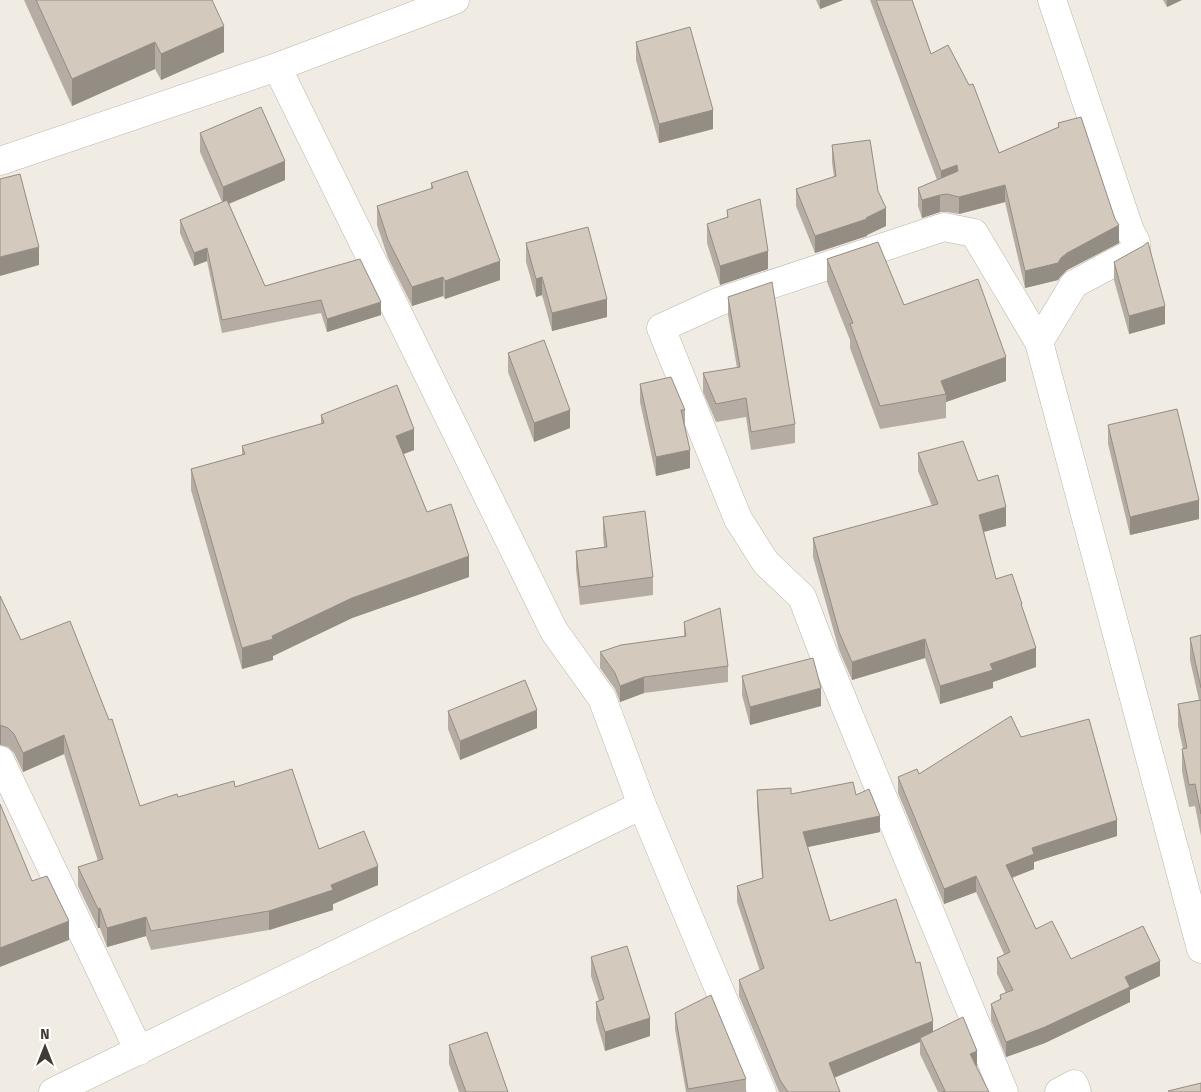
<svg xmlns="http://www.w3.org/2000/svg" width="1201" height="1092" viewBox="0 0 1201 1092" font-family="'Fira Sans',sans-serif">
<style>
.lines{fill:none;stroke-linecap:round;stroke-linejoin:round}
.minor-casing{stroke:#bdb5aa;stroke-width:29}
.minor{stroke:#fff;stroke-width:28}
.wall{fill:#b5ada3}
.shaded-wall{fill:#948d84}
.building{fill:#d3c9bd;stroke:#948d84}
</style>
<rect width="100%" height="100%" fill="#f0ebe3"/>
<g class="lines">
<g class="minor-casing">
<path id="minor" d="M277 67 554 631 602 698 642 805 762 1092
M0 161 277 67 455 0
M1039 342 1074 284 1136 251V242L1130 231 1052 0
M0 760 139 1051
M53 1092 642 805
M1004 1092 821 647 802 597 766 563 738 519 661 328 718 302 944 227 974 233 1039 342 1201 949
M1059 1092 1074 1084 1077 1092"/>
</g>
<use href="#minor" class="minor"/>
</g>
<path class="wall" d="M24 0H212L224 52 161 80 155 69 72 106Z
M816 0H843L820 9Z
M870 0H912L931 54 999 153 1058 127V123L1119 243 1067 270 1061 276 1058 280 1025 288 1005 202 959 214 947 212H940L922 218 918 206V188L937 180Z
M1163 0H1182L1167 7Z
M636 42 713 129 659 143 636 60Z
M200 133 285 180 229 204 265 286 381 315 327 332 321 313 222 333 207 261 194 266 180 233V220L222 202 200 152Z
M832 145 878 191 886 226 867 235V236L815 253 796 206V189L834 177 832 162Z
M431 183 500 280 445 299 443 296 412 306 388 258 377 225V206L431 189Z
M727 210 768 269 720 285 707 243V224L727 218Z
M526 243 607 317 552 331 542 295 536 297 526 262Z
M827 259 904 305 1006 381 946 402V418L880 429 850 348V340L827 282Z
M1114 262 1165 324 1129 334 1114 280Z
M728 297 795 424V443L751 450 746 417 716 422 703 392V373L737 368 728 315Z
M508 353 570 428 534 442 508 372Z
M640 384 685 410V426L690 468 656 476 640 402Z
M321 415 414 450 403 454 427 512 469 577 352 618 273 656V660L242 669 191 490V469L242 455V446L321 424Z
M1108 425 1199 519 1130 535 1108 444Z
M918 453 978 481 1006 526 984 532 996 579 1022 609 1036 667 993 682V688L940 704 925 658 852 680 839 650 813 557V538L932 506 918 471Z
M603 517 653 577V595L580 605 576 569V551L604 547 603 535Z
M0 596 21 640 140 806 178 797 235 787 319 849 378 885 333 904V910L269 930 151 950 146 936 107 947 100 928H98L78 886V867L98 861 64 754 23 772 14 753 8 747 0 745Z
M684 622 728 666V682L644 693 620 702 615 689 600 668V652L684 636Z
M1201 635V836L1195 806 1189 807 1182 771V749H1183L1178 726V704L1199 700 1190 660V638Z
M742 676 821 706 750 725 742 695Z
M448 711 537 728 460 760 448 729Z
M1021 737 1117 836 1034 862V869L1012 878 1036 929 1071 959 1160 976 1130 990V1002L1045 1043 1006 1057 991 1020V1004L1000 1000V995L1006 993 997 974V958L1004 954 976 892 944 904 898 793V777L919 774Z
M757 790 791 794 856 795 880 832 808 847 830 921 933 1031 977 1068 989 1092H938L920 1054V1042L834 1077 840 1092H779L739 996V980L760 971 737 902V886L762 878 757 806Z
M591 957 650 1036 605 1051 596 1020V1002L599 1001 591 976Z
M675 1013 746 1079V1092H686L675 1029Z
M449 1045 508 1092H459L449 1064Z"/>
<path class="shaded-wall" d="M820 0H843L820 9Z
M1167 0H1182L1167 7Z
M224 26V52L161 80V54Z
M155 42V69L72 106V79Z
M713 110V129L659 143V124Z
M285 161V180L223 206V187Z
M957 165V182L941 188V171Z
M1005 185V202L959 214V197Z
M940 195V212L922 218V200Z
M886 208V226L867 235V236L815 253V236L866 218Z
M1119 225V243L1067 270 1061 276 1058 280 1025 288V271L1061 258 1067 253Z
M39 247V265L0 276V257Z
M207 248V261L194 266V253Z
M768 251V269L720 285V266Z
M500 261V280L445 299V281Z
M443 277V296L412 306V287Z
M542 277V295L536 297V279Z
M607 299V317L552 331V313Z
M381 302V315L327 332V319Z
M1165 306V324L1129 334V316Z
M1006 357V381L946 402V394L941 381Z
M570 410V428L534 442V423Z
M414 429V450L396 457V436Z
M690 450V468L656 476V457Z
M1199 500V519L1130 535V517Z
M1006 507V526L979 533V515Z
M469 556V577L352 618 273 656V660L242 669V648L272 636 352 598Z
M925 639V658L852 680V662Z
M1036 648V667L993 682V688L940 704V686L990 664Z
M644 677V693L620 702V686Z
M821 688V706L750 725V707Z
M537 710V728L460 760V741Z
M0 725H1V744L0 745Z
M64 735V754L23 772V753Z
M880 816V832L803 848V832Z
M1117 820V836L1034 862V869L1006 880V865L1032 848Z
M378 866V885L333 904V910L269 930V911Z
M976 876V892L944 904V889Z
M100 908V928H98V909Z
M146 917V936L107 947V928Z
M69 921V940L0 967V948Z
M1160 961V976L1130 990V1002L1045 1043 1006 1057V1042L1125 977Z
M650 1018V1036L605 1051V1032Z
M933 1021V1037L920 1038V1042L829 1080V1063Z
M977 1051V1068L970 1054Z"/>
<path class="building" d="M36 0H212L224 26 161 54 155 42 72 79Z
M876 0H912L931 54 948 45 969 85 973 84 999 153 1059 127 1058 123 1081 117 1115 219 1119 225 1067 253 1061 258 1058 263 1025 271 1005 185 959 197 947 194 940 195 922 200 918 188 958 171 957 165 941 171Z
M690 27 713 110 659 124 636 42Z
M261 107 285 161 223 187 200 133Z
M870 140 878 191 886 208 866 218 867 219 815 236 796 189 836 176 832 145Z
M467 171 500 261 445 281 443 277 412 287 388 240 377 206 433 188 431 183Z
M20 174 39 247 0 257V179Z
M760 199 768 251 720 266 707 224 728 217 727 210Z
M227 200 265 286 360 259 381 302 327 319 321 300 222 320 207 248 194 253 180 220Z
M588 227 607 299 552 313 542 277 536 279 526 243Z
M878 242 904 305 978 279 1006 357 941 381 946 394 880 406 850 324 853 323 827 259Z
M1148 242 1165 306 1129 316 1114 262 1143 246Z
M772 282 795 424 751 432 746 398 716 404 703 373 740 367 728 297Z
M544 340 570 410 534 423 508 353Z
M671 377 685 410H681L690 450 656 457 640 384Z
M397 385 414 429 396 436 427 512 451 504 469 556 352 598 272 636 273 639 242 648 191 469 245 454 242 446 324 423 321 415Z
M1177 409 1199 500 1130 517 1108 425Z
M963 441 978 481 998 475 1006 507 979 515 996 579 1012 574 1022 604H1021L1036 648 990 664 993 670 940 686 925 639 852 662 839 632 813 538 938 504 918 453Z
M645 511 653 577 580 587 576 551 607 547 603 517Z
M0 596 21 640 70 621 109 720 112 719 140 806 177 794 178 797 234 781 235 787 292 769 319 849 364 831 378 866 331 885 333 890 269 911 151 931 146 917 107 928 100 908 98 909 78 867 103 859 64 735 23 753 14 734 8 728 0 725Z
M720 608 728 666 644 677 620 686 615 673 600 652 621 645 686 636 684 622Z
M1201 635V688L1190 638Z
M813 658 821 688 750 707 742 676Z
M525 680 537 710 460 741 448 711Z
M1201 700V814L1195 784 1189 785 1182 749 1187 748 1178 704Z
M1011 716 1021 737 1089 719 1117 820 1032 848 1034 854 1006 865 1036 929 1052 921 1071 959 1143 926 1160 961 1125 977 1130 987 1045 1027 1006 1042 991 1004 1001 999 1000 995 1013 990 997 958 1010 952 976 876 944 889 898 777 917 769 919 774Z
M853 782 856 795 869 789 880 816 803 832 830 921 896 899 916 963 920 962 933 1021 829 1063 840 1092H788L780 1080 739 980 764 968 737 886 763 878 757 790 791 788V794Z
M0 804 32 881 47 876 69 921 0 948Z
M627 946 650 1018 605 1032 596 1002 604 999 591 957Z
M711 995 746 1079 688 1089 675 1013Z
M963 1017 977 1051 970 1054 989 1092H942L945 1091 920 1038Z
M487 1032 508 1092H466L449 1045Z
M1201 1083V1092H1169L1168 1091Z"/>
<g transform="translate(45 1047)" stroke="#ffffff" stroke-width="4" paint-order="stroke">
<path d="M0-4L9 19L0 12L-9 19Z" fill="#413b34"/>
<text y="-8" font-size="14" font-weight="bold" text-anchor="middle" fill="#413b34">N</text>
</g>
</svg>
